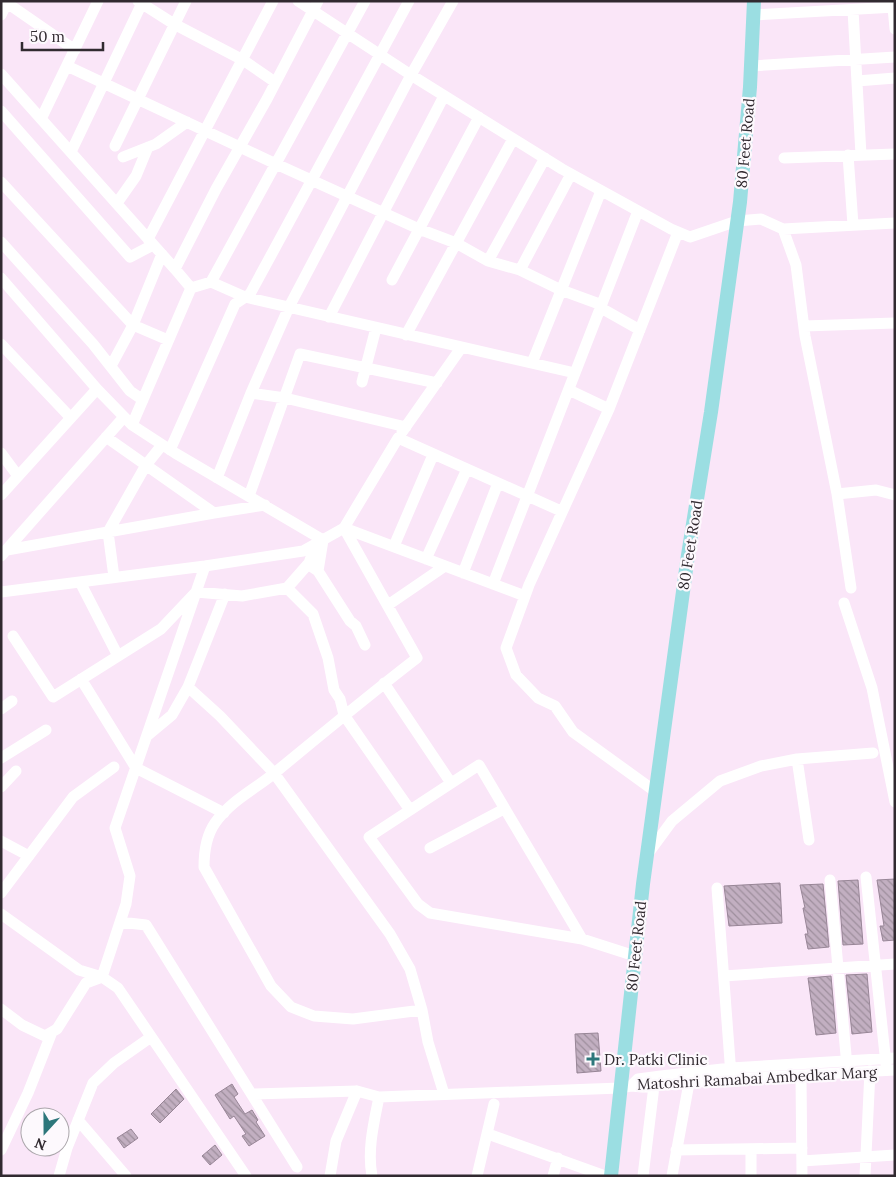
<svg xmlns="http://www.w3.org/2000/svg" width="896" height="1177" viewBox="0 0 896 1177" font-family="Lora,serif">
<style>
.building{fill:url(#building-back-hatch);stroke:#988697}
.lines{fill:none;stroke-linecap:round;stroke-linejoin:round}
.minor{stroke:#fff;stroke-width:11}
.major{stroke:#9bdee2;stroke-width:14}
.poi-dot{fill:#2d777b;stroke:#fdf9fd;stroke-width:2}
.labels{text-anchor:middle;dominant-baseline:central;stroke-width:4.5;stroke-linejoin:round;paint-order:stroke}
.street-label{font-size:15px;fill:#312a30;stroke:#fdf9fd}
.poi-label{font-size:15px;fill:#312a30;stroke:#fdf9fd;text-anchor:start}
</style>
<defs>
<pattern id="building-back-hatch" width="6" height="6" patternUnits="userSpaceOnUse" patternTransform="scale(1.25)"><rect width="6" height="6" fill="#c2afc1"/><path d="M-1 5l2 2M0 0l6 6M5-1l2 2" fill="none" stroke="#9e8f9d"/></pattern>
</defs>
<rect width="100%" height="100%" fill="#fae6f8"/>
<path class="building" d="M895 879V940L883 941 880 926H884L877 880Z
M858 880 863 944 843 945 838 881Z
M780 883 782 923 729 926 724 886Z
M823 884 829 947 808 949 805 934H808L803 908H805L800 885Z
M867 974 872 1032 852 1034 846 975Z
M831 976 836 1033 816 1035 808 978Z
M598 1033 601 1071 577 1073 575 1034Z
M232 1084 238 1094 234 1097 245 1114 252 1110 258 1120 256 1122 265 1136 249 1146 242 1136 246 1134 234 1116 230 1119 215 1095Z
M176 1089 184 1099 160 1123 151 1114Z
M131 1129 138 1138 124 1148 117 1138Z
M215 1145 222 1155 210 1165 202 1156Z"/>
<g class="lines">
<path class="minor" d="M138 1 174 24 243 60 275 82
M298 1 411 75 562 169 671 229 690 237 737 221 761 219 783 229 796 265 805 336 837 494 851 588
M7 3 75 50
M893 7 895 29
M853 10 861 155
M1 15 8 1
M753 15 895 7
M67 66 276 164 419 229 456 243 488 261 520 270 561 290 602 305 601 308 640 330
M751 66 895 57
M1 74 175 269
M857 81 895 78
M1 111 130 257 153 245
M41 119 98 1
M115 146 186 1
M71 152 143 1
M848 155 853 225
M123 157 156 144 187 122
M784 158 895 154
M1 182 133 325 168 340
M117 203 136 176 148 147
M783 229 895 223
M148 239 273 1
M1 242 93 344 130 391 143 400
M488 261 545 158
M520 270 571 174
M1 278 97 389 132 425 175 453 323 540 318 571
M392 280 479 117
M211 282 365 1
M191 288 211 282 245 297 575 373
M329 317 444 96
M804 326 895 323
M406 335 513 139
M1 344 70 417
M532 363 601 191
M111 366 133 325 162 254
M362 382 376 328
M569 390 609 409
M251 393 285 398 406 427
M132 425 191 288 175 269 216 189 267 99 318 1
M402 432 461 348
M106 437 214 513
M170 450 235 304 250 294 409 1
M1 453 18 476
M217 478 251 393 289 307 411 75 453 1
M837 494 876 490 895 495
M1 495 97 389
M249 496 300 354 437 383
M394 546 433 455
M7 550 214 513 265 505
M1 556 124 417
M426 559 467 469
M312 567 318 571 350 621 356 626 365 645
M463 573 498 483
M114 577 108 532 146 465 162 445
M80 582 118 656
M493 584 638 211
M287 588 313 614 328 658 334 690 340 699 344 715 410 810
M1 592 205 566 303 551 344 528 417 658C369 695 323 733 277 771 256 789 231 800 215 823 206 836 204 851 204 867L271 986 291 1007 314 1016 353 1019 422 1010
M525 596 344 528 398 438 561 511
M844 603 872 688 895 802
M388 605 445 566
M13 636 53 697 161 629 196 592 242 596 287 588 309 563 316 544
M81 679 136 768 224 813
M384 683 451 783
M188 687 220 716 274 773 390 934 410 969 422 1010 428 1042 444 1094
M1 709 12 701
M148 735 172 715 188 687 225 594
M1 758 46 730
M797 759 809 840
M1 787 16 771
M656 792 573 732 555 706 538 698 516 675 506 648 529 585 609 409 678 232
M1 841 29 856
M430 848 504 809
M647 855 672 821 720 781 761 766 797 759 873 753
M866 877 886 1064
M830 880 847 1066
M717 888 731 1075
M1 893 73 797 114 767
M1 914 79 970 102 977 126 904 130 876 115 828 205 566
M120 922 146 925 297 1167
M582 939 479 765 369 837 418 904 430 913 582 939 635 956
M724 976 895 964
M1 1009 22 1025 45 1036 57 1029 86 983 102 977 118 988 246 1176
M801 1076 802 1176
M631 1086 638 1079 661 1076 731 1068 895 1058
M252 1094 357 1091
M78 1120 126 1176
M488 1134 605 1176
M751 1149V1176
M1 1150 28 1093 52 1032
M676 1150 802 1148
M802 1161 895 1155
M59 1176 67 1148 93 1083 114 1063 151 1037
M330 1176 336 1141 357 1091 379 1097
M372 1176C367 1150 374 1122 379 1097L620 1088 631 1086 642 1087 732 1079 895 1070
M477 1176 494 1104
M553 1176 558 1158
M643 1176 654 1086
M672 1176 689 1083
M865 1176 870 1071"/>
<path class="major" d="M611 1176 643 884 688 555 711 412 740 202 750 87 754 1"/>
</g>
<path class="poi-dot" d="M590.5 1051.5h5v5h5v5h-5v5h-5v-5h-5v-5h5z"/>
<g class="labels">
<g class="street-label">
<text transform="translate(745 143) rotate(-85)">80 Feet Road</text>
<text transform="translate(690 545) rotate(-81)">80 Feet Road</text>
<text transform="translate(636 946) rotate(-84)">80 Feet Road</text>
<text transform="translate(757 1078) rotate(-3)">Matoshri Ramabai Ambedkar Marg</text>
</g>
<g class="poi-label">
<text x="604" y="1059">Dr. Patki Clinic</text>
</g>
</g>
<rect width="896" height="1177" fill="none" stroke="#312a30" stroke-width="5"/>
<g transform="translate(45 1132) rotate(201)"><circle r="24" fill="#fdf9fd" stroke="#aba6ab"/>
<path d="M0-4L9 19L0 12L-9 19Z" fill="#2d777b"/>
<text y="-8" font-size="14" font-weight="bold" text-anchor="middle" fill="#312a30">N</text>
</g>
<path d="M22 42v8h81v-8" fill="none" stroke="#312a30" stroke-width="2.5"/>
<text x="30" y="42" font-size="15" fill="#312a30" stroke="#fdf9fd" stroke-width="4" paint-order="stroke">50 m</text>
</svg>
